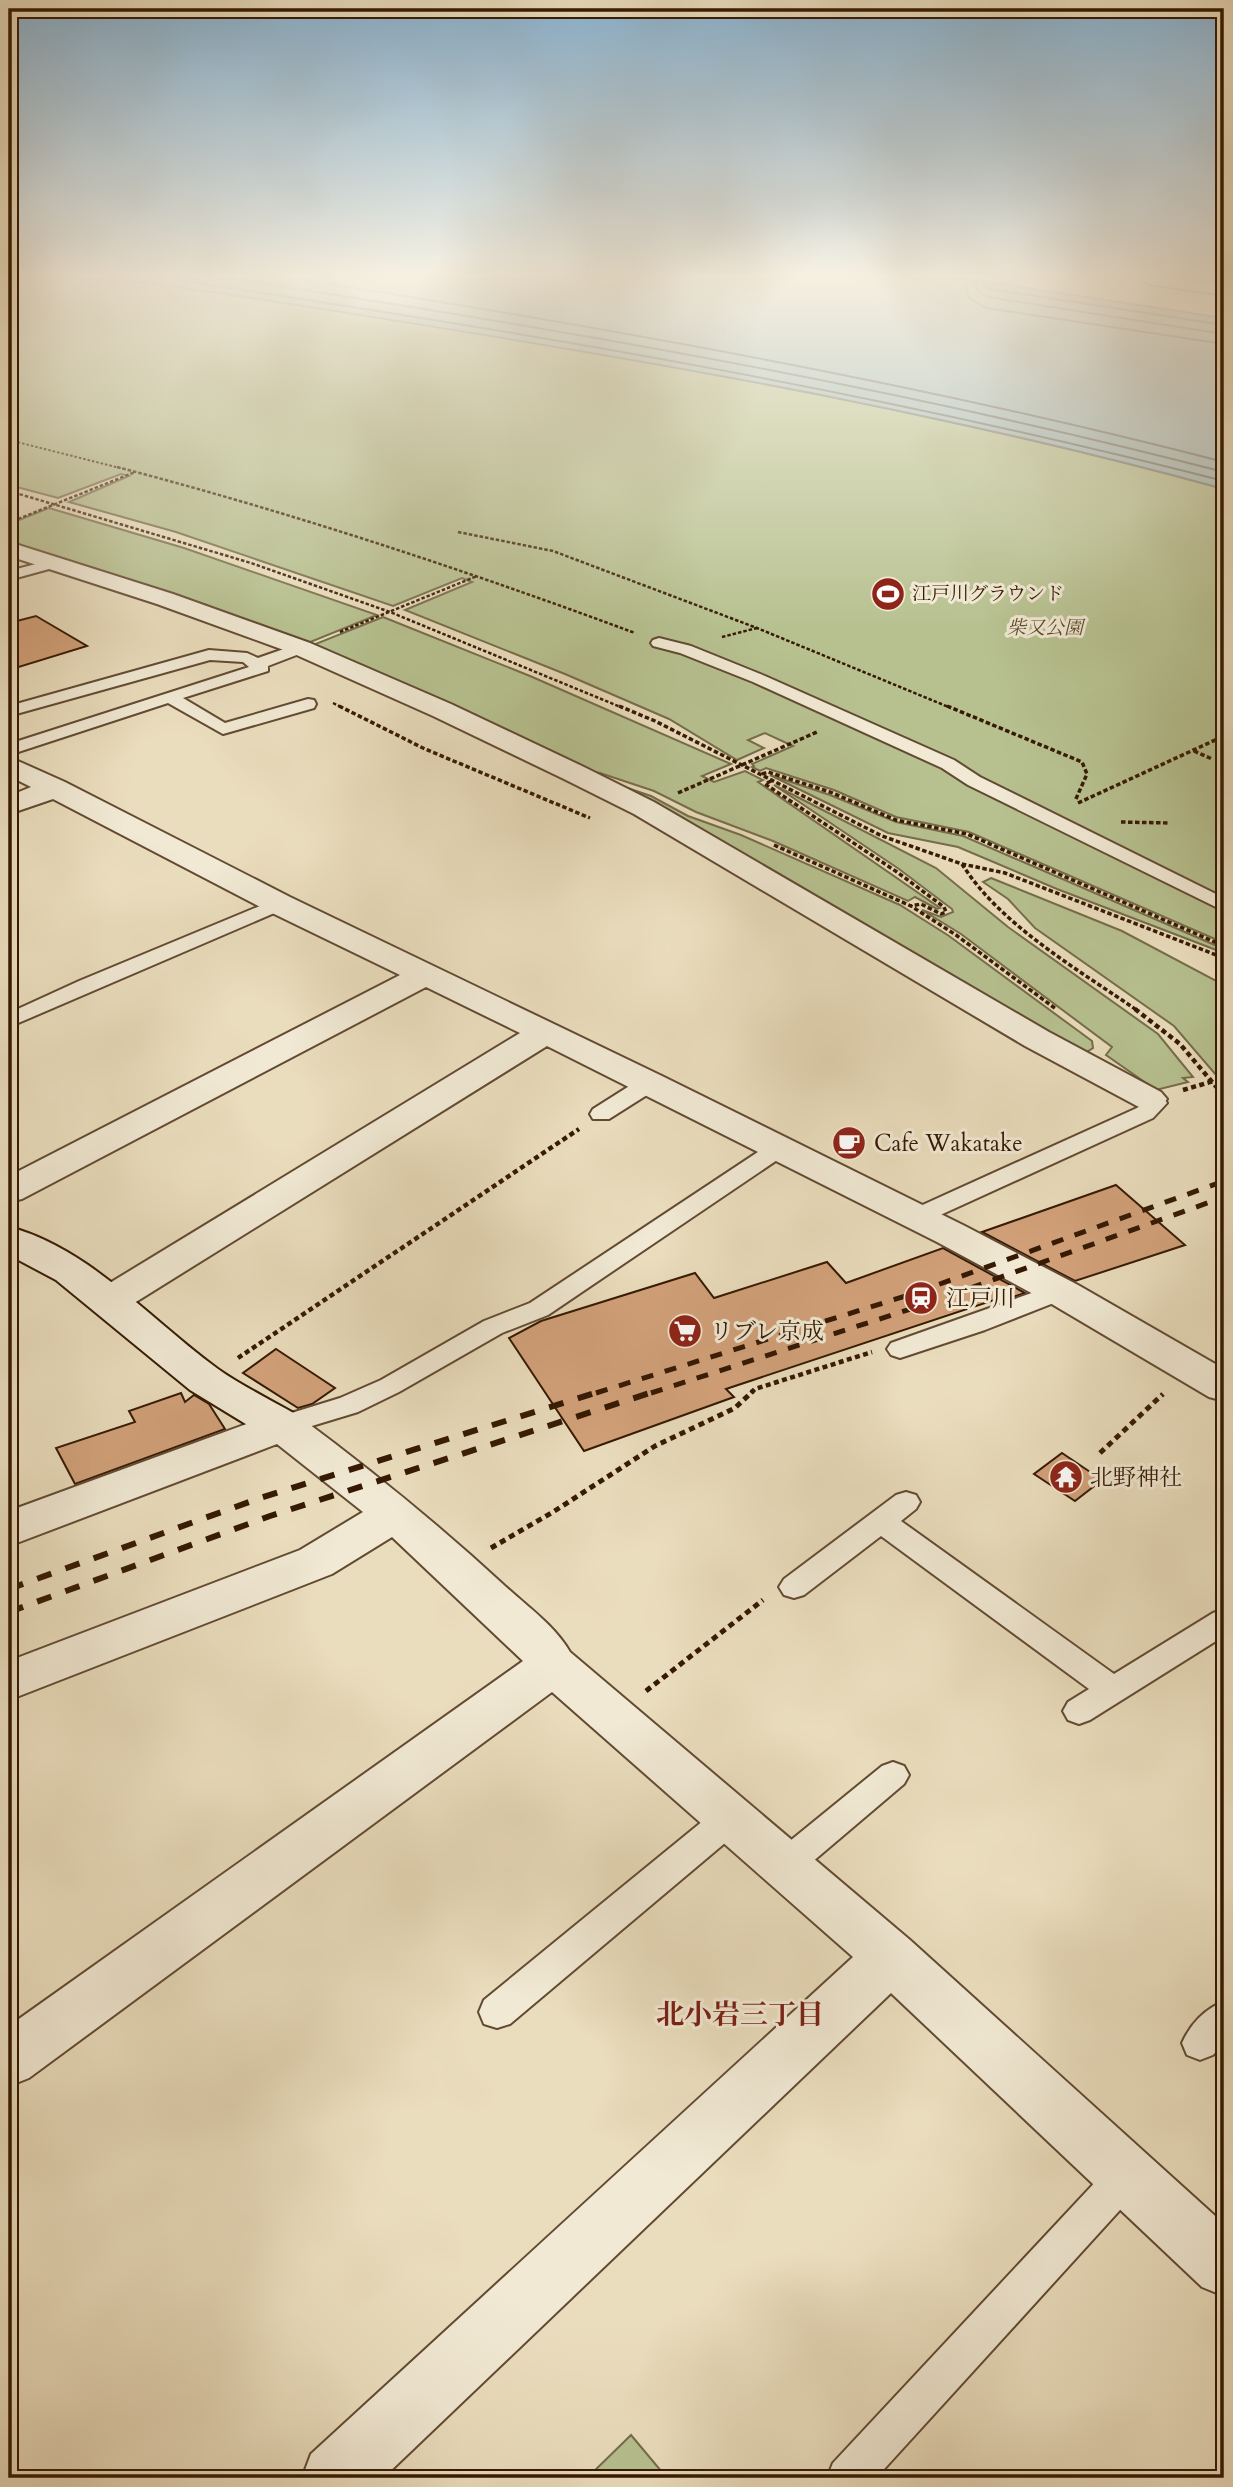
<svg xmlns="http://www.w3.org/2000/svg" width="1233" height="2487" viewBox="0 0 1233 2487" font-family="Cardo,'Noto Serif JP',serif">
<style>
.green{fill:#b7c190;stroke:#766d4a;stroke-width:2}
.water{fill:#9db9bc;stroke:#737972;stroke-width:2}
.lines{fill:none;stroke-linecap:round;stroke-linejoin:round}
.shore{stroke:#696960;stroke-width:2}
.building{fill:#d2a17a;stroke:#351903;stroke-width:2}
.lane-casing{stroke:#624a32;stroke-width:4}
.street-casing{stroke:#624a32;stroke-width:4}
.secondary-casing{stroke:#351903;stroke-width:4}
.path-far4{stroke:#351903;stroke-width:2;stroke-dasharray:2.5 2;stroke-linecap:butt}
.path-far3{stroke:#351903;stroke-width:2.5;stroke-dasharray:3.5 2;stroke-linecap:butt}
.path-far2{stroke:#351903;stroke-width:3.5;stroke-dasharray:4.5 2.5;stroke-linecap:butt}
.path-far1{stroke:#351903;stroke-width:4.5;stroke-dasharray:5 3.5;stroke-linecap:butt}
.path{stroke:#351903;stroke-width:5;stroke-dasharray:6 4.5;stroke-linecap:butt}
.lane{fill:#f1e9d4;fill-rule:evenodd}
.street{fill:#f1e9d4;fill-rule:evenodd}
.secondary{fill:#f1e9d4;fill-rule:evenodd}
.rail-far1{stroke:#351903;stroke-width:5;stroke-dasharray:12 12;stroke-linecap:butt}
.rail{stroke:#351903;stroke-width:6;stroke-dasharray:15 15;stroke-linecap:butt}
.labels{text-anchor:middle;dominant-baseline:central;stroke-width:6;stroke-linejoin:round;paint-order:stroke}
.far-poi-label{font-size:19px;fill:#351903;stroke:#f1e9d4;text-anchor:start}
.far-park-label{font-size:19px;font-style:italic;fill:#5c4b2d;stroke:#f1e9d4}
.poi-label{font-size:23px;fill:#351903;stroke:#f1e9d4;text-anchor:start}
.near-neighbourhood-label{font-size:28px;font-weight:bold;fill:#7a1f14;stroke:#f1e9d4}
</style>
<rect width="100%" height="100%" fill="#eaddbd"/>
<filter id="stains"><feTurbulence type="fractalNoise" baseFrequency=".00286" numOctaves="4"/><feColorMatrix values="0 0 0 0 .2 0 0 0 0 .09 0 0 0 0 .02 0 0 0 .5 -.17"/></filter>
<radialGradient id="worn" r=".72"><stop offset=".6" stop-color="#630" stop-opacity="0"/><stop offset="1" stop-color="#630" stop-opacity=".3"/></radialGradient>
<path class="green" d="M9 279H112L158 284C516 336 875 394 1224 489V943L969 832 896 817 834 790 766 768 760 771 752 767 754 766 752 764 793 746 765 733 748 740 764 748 737 760 669 719 565 674 405 610 472 582 462 578 393 606 176 532 69 502 129 476 121 474 58 498 9 485Z
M49 508 184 548 377 615 303 645 9 544V524Z
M383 617 530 676 731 764 702 776 714 782 745 771 763 780 758 782 940 908 937 909 915 897 908 901 773 841 696 812 654 791 600 773 578 770 308 647Z
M770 775 830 795 896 822 963 836 1224 949V953L1057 889 958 847 888 833Z
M595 777 651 796 688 816 741 835 900 905 949 936 1092 1041 1093 1048 1085 1053Z
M774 785 936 868 1008 927 1158 1034 1193 1077 1183 1078 1188 1082 1156 1090 1106 1055 1112 1047 961 934 922 910 941 917 953 912 952 909 899 869Z
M991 878 1122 931 1224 985V1070L1216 1075 1174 1026 1035 928 1008 899 983 882Z
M631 2435 667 2478H587Z"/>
<path class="water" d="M112 279H969L1224 318V489C978 421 724 374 472 333 352 314 232 293 112 279Z"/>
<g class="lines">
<path class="shore" d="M170 279C527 332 874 391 1224 481
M230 279C565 329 896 387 1224 472
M298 279C609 328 919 383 1224 462
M964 279 969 298 986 308 1224 344
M974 279 978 291 988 297 1224 334
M983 279 984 285 990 289 1224 325"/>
</g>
<path class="building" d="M36 616 87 646 9 670V623Z
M1116 1185 1185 1245 1075 1281 982 1232Z
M943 1248 1025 1293 1013 1297 1009 1295 726 1389 734 1397 584 1451 509 1338 541 1321 695 1273 714 1298 827 1262 846 1283Z
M276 1349 335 1388 312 1404 298 1408 243 1373Z
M181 1393 185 1402 194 1395 209 1404 225 1429 75 1484 56 1448 135 1422 129 1411Z
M1062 1453 1102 1480 1075 1501 1034 1474Z"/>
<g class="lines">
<g class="lane-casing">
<path id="lane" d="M55 559 62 563 60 566 9 580V571Z
M659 638 691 646 765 676 954 760 980 777 1224 898V911L968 785 942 768 753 682 680 653 653 646 651 643 653 640Z
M301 643 309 648 307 651 268 666V671L183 698 225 723 308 699 314 700 316 704 314 708 223 734 168 703 9 755V744L249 667 243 662 210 660 9 716V706L209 650 247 653 258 658Z
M279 898 289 904 286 908 9 1027V1013L79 981Z
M650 1076 658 1078 661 1083 658 1088 609 1119H593L590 1114 593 1109 642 1078Z
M1149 1092 1164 1098 1167 1103 1153 1118 925 1222 916 1224 907 1222 904 1217 907 1212 1137 1108 1142 1104 1138 1099 1141 1094Z
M778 1142 786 1144 790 1149 786 1154 548 1315 502 1333 399 1392 358 1412 282 1435 272 1433 268 1426 272 1419 340 1398 381 1380 484 1321 530 1303 770 1144Z
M1060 1283 1069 1285 1073 1291 1069 1297 985 1330 900 1358 891 1355 887 1349 891 1343Z
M906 1492 916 1495 920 1502 916 1509 901 1521 1114 1674 1213 1613 1224 1609V1636L1090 1720 1079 1724 1068 1720 1063 1711 1068 1702 1089 1689 881 1536 804 1595 794 1598 784 1595 779 1587 784 1579 896 1495Z
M893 1762 904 1766 909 1775 904 1784 798 1874 786 1878 774 1874 769 1864 774 1854 882 1766Z
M732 1803 744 1807 748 1817 744 1827 510 2024 497 2028 484 2024 479 2012 484 2000 720 1807Z
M1224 2002V2043L1213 2055 1200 2060 1187 2055 1182 2043C1190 2025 1205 2008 1224 2002Z
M1127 2156 1140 2162 1146 2175 1140 2188 876 2478H827L833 2463 1114 2162Z"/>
</g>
<g class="street-casing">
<path id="street" d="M1141 279H1180L1224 285V295L1149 284Z
M9 542 173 594 310 643 451 704 584 767 654 802 1049 1032 1161 1092 1167 1099 1161 1106 1149 1110 1137 1106 1025 1046 634 814 564 779 433 716 292 653 157 604 9 556Z
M9 757 65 782 290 897 662 1076 965 1226 1078 1285 1224 1369V1401L1209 1397 1050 1303 937 1242 547 1046 123 1310 109 1314 95 1310 89 1301 95 1292 520 1033 426 987 22 1199 9 1202V1176L400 975 268 911 53 799 9 814V796L31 787 9 776Z
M282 1411 297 1415C370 1469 439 1525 506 1587 528 1607 555 1626 570 1652L910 1940 1224 2224V2296L1202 2287 891 1993 383 2478H302L311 2454 853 1957 552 1692 29 2078 9 2086V2026L523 1661 392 1537 332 1574 9 1700V1661L300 1550 363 1512 277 1444 9 1546V1511Z"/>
</g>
<g class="secondary-casing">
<path id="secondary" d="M9 1227C88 1247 153 1322 218 1369 242 1386 271 1400 297 1415L303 1426 297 1437 282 1441 267 1437 190 1390 56 1280 9 1255Z"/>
</g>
<path class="path-far4" d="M1107 279 1124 281
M9 440 124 469"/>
<path class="path-far3" d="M117 467C293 513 465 570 635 633
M9 491 251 563 390 612 623 708
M13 521 135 472
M458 532 553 551 757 628 951 708
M340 632 477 576
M722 637 757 628
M333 703 343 708"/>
<path class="path-far2" d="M339 706 425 749 590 818
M619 706 655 721 882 836 962 864 1005 873 1224 958
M947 706 1082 762 1087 774 1075 801
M1194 751 1212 759
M762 774 768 772 830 792 896 820 967 834 1224 946
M771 781 765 784 897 872 944 907 946 912 941 914 921 904 911 906
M678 793 817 732
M1078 803 1224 736
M1121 822 1169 823
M774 845 911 906 956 935 1056 1009
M962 864C1000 925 1079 970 1138 1011"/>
<path class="path-far1" d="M1135 1009 1180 1044 1224 1096
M1183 1090 1224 1078
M238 1358 579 1129
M751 1393 755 1389 872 1352"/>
<path class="path" d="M1100 1453 1163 1394
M491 1548 553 1512 655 1446 735 1408 753 1391
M646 1691 763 1600"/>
<use href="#lane" class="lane"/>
<use href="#street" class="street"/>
<use href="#secondary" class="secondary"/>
<path class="rail-far1" d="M596 1393 915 1293 1224 1181
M651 1393 926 1304 1224 1197"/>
<path class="rail" d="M9 1589 260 1498 601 1391
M9 1612 270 1516 656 1391"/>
</g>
<linearGradient id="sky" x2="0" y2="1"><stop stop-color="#8ab6d6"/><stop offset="0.44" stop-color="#f6f0e1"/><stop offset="1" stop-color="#f6f0e1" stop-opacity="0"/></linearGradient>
<rect width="1233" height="627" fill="url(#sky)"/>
<defs>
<g id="stadium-disc" transform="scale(1.75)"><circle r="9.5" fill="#8f2418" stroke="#f1e9d4"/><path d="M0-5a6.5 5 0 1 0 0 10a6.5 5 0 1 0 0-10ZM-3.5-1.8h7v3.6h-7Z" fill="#fff"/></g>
<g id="cafe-disc" transform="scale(1.75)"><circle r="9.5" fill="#8f2418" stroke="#f1e9d4"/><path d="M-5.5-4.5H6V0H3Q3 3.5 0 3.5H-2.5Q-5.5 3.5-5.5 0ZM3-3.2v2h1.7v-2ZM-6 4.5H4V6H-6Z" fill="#fff"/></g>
<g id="station-disc" transform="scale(1.75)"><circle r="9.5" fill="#8f2418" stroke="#f1e9d4"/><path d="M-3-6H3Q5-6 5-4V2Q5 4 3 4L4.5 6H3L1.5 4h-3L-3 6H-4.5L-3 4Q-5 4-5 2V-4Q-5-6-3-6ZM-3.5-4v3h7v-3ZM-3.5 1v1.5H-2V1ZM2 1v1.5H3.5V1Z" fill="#fff"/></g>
<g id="supermarket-disc" transform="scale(1.75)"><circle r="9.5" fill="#8f2418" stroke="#f1e9d4"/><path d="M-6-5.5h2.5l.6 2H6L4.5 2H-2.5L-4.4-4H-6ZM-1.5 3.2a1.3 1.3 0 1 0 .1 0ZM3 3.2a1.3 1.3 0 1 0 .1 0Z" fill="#fff"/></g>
<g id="temple-disc" transform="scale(1.75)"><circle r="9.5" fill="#8f2418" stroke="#f1e9d4"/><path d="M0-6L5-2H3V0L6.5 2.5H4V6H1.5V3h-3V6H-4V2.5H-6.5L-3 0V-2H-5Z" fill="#fff"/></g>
</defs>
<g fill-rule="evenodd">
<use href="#stadium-disc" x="888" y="594"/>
<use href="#cafe-disc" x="849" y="1143"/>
<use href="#station-disc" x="921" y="1298"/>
<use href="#supermarket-disc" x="685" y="1331"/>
<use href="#temple-disc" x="1066" y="1477"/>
</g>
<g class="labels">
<g class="far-poi-label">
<text x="912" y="594">江戸川グラウンド</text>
</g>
<g class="far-park-label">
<text x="1045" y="628">柴又公園</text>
</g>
<g class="poi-label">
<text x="874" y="1143">Cafe Wakatake</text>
<text x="946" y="1298">江戸川</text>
<text x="710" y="1331">リブレ京成</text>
<text x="1090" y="1477">北野神社</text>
</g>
<g class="near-neighbourhood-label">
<text x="740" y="2015">北小岩三丁目</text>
</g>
</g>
<rect width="1233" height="2487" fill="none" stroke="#eaddbd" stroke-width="35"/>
<rect x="10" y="10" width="1212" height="2466" fill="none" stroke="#351903" stroke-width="3.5"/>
<rect x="18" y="18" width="1198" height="2452" fill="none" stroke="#351903" stroke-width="2"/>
<rect width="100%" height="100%" filter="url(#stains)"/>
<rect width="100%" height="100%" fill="url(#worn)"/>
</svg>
